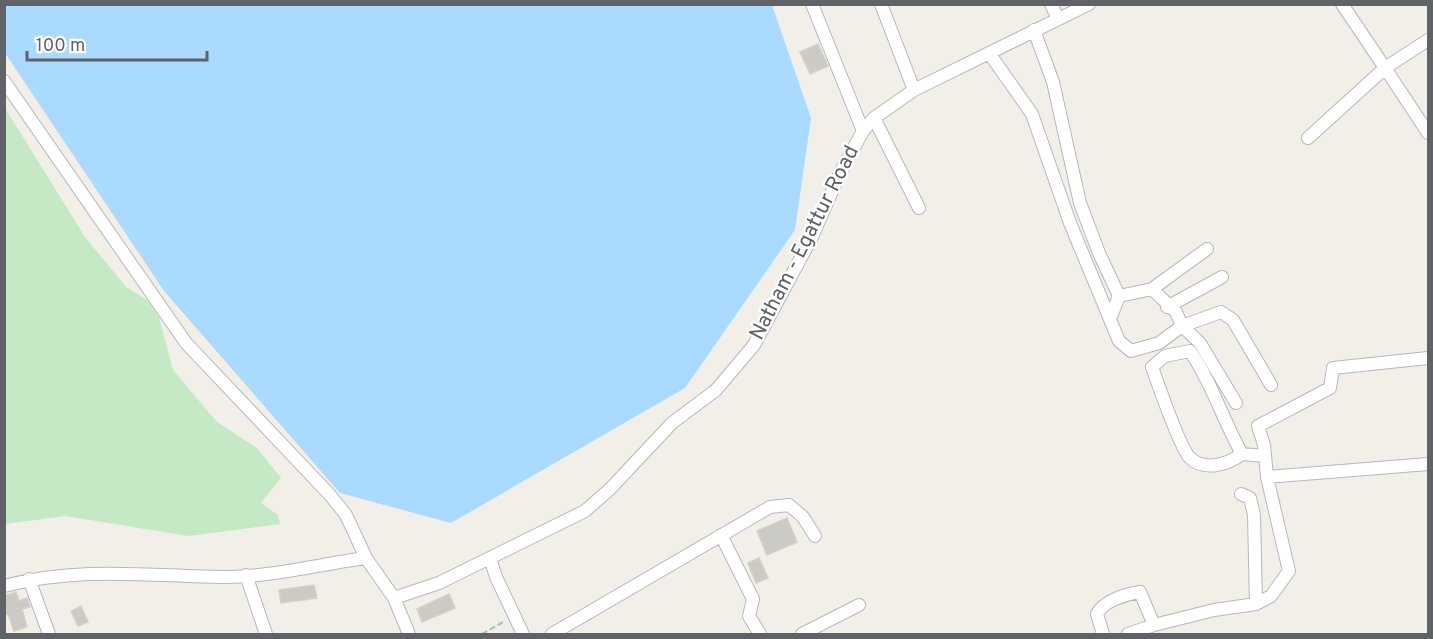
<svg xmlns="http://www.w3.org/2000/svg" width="1433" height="639" viewBox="0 0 1433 639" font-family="Overpass,sans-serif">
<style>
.green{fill:#c5e8c5}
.water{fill:#aadaff}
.building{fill:#cccac5;stroke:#d6d1c6;stroke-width:1.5}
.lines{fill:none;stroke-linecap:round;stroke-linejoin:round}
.minor-casing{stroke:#b5b8bc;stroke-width:14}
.path{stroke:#9cc7a9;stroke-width:2;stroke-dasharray:6 3;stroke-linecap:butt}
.minor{stroke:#fff;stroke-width:12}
.labels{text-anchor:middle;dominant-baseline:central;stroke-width:4.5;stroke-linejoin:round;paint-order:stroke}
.street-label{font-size:21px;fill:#5f6368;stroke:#fff}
</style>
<rect width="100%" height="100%" fill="#f1efe8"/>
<path class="green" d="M5 108 85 237 126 287 147 300 159 317 173 370 217 422 257 448 281 478 261 503 278 515 280 524 188 536 66 516 5 524Z"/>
<path class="water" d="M4 5H772L811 118 795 230 685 388 451 523 340 493 164 291 5 53Z"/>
<path class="building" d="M818 44 828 66 810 74 800 52Z
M787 518 797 542 767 555 757 531Z
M759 558 768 578 756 583 748 563Z
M314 585 317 598 281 603 279 590Z
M16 592 19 601 27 598 30 607 22 609 27 627 14 631 8 614 4 615V596Z
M449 594 455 608 422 622 417 609Z
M81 606 88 622 78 626 71 611Z"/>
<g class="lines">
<g class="minor-casing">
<path id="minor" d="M812 4 863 131
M881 4 914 90
M1051 4 1058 19
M1034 30 1053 82 1080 203 1099 253 1119 296 1110 319
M1428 40 1385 68 1428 133
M989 53 1032 114 1070 223 1119 341 1131 351 1159 343 1182 326 1176 312 1152 289 1119 296
M4 81 186 343 330 495 346 515 366 558 394 598
M874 118 919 208
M1308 138 1385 68 1342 4
M1152 289 1207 249
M1167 307 1222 277
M1236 403 1200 343 1182 326 1221 312 1233 320 1271 385
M1242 454C1228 464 1205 472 1190 458 1180 448 1158 384 1152 367L1165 356 1190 351C1212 383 1223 420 1242 454L1265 456
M1267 477 1428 464
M1241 494 1250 498 1254 515 1256 604
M721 535 753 599 749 616 760 634
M490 558 496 577 523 634
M246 575 266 634
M29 579 49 634
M4 586C82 566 147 576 225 577 270 577 321 564 366 558
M409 634 394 598 439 583 585 511 610 489 672 423 716 390 754 345 811 239 840 173 863 131 874 118 914 90 1089 4
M552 634 770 507 789 505 803 517 815 536
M802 634 859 605
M1103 634 1097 614C1103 601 1126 594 1140 592L1154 625
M1128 634 1154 625 1214 610 1256 604 1271 596 1289 571 1267 477 1264 445 1258 426 1330 388 1333 368 1428 358"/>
</g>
<path class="path" d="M482 634 505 621"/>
<use href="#minor" class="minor"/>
</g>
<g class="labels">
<g class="street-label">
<text transform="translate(805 243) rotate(-63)">Natham - Egattur Road</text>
</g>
</g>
<rect width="1433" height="639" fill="none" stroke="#5f6368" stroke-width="12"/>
<path d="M27 51v9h180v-9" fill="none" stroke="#5f6368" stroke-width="3"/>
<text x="36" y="51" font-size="18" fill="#5f6368" stroke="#ffffff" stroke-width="4.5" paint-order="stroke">100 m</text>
</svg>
